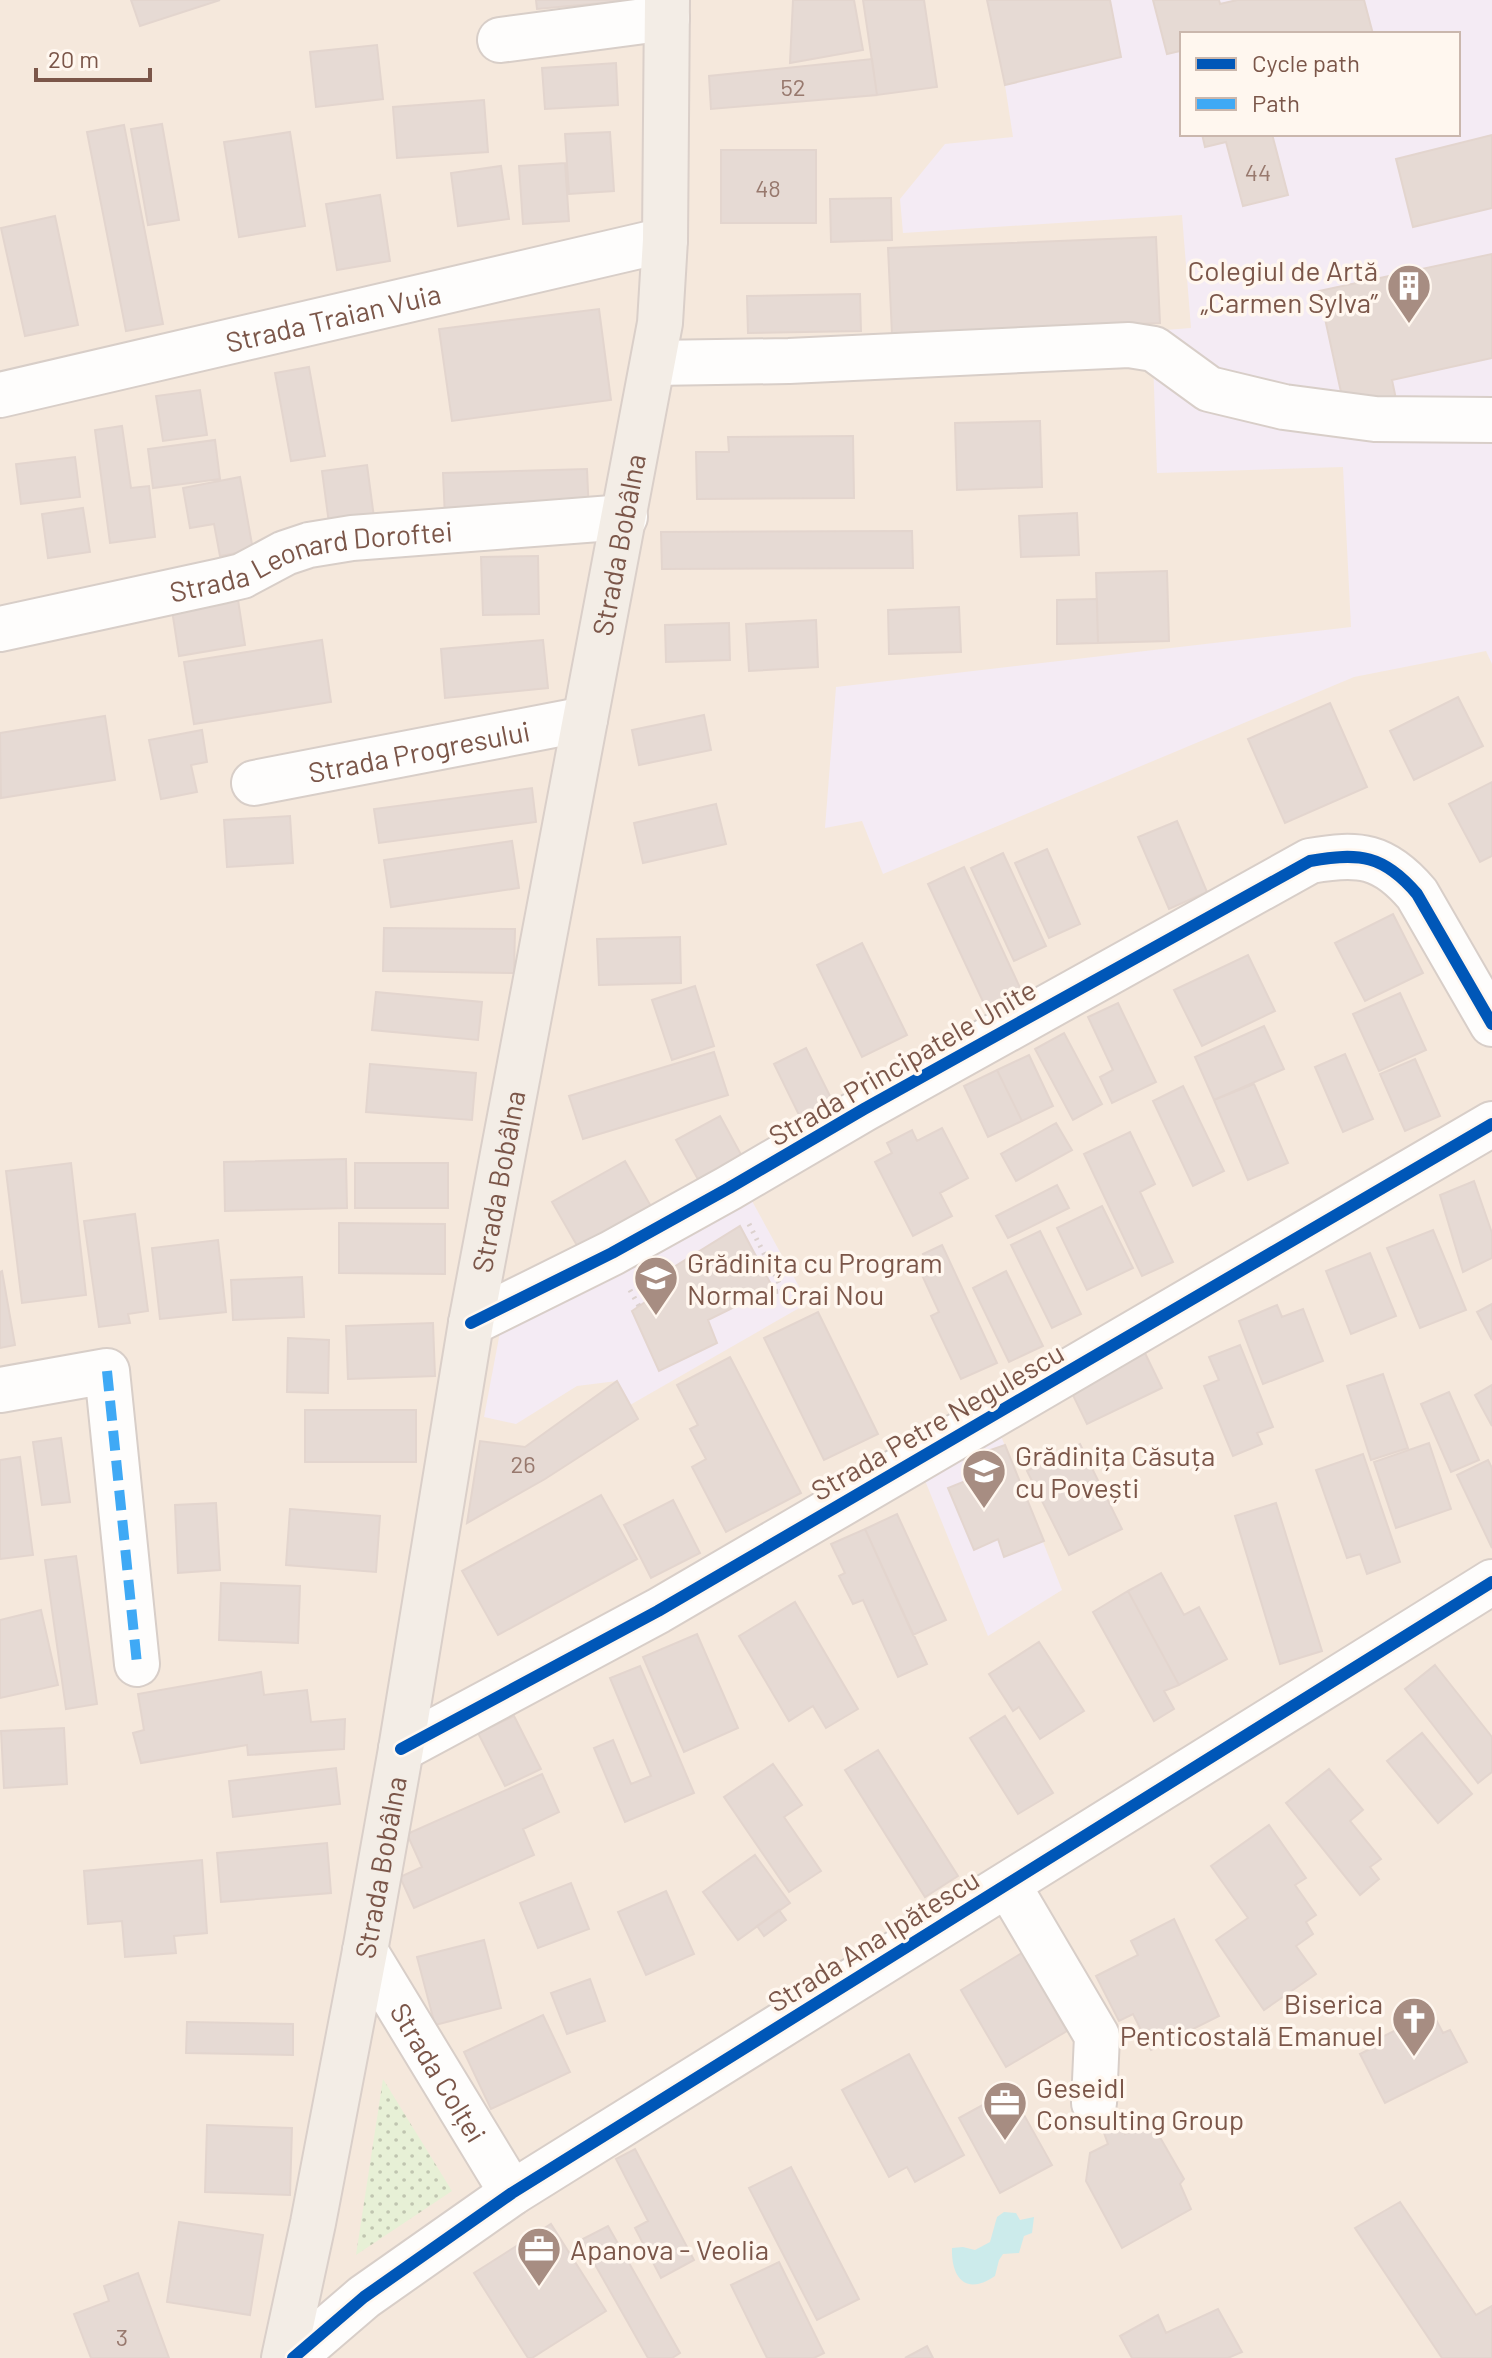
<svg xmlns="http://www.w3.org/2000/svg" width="1492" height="2358" viewBox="0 0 1492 2358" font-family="Barlow,sans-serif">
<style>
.residential{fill:#f5e8dc;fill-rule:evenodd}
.education{fill:#f4ebf4;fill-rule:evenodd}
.park{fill:url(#park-dots)}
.water{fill:#ccebeb}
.building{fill:#e6dad4;stroke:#e3d5ce;stroke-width:2}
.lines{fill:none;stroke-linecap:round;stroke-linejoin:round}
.minor-casing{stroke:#d8cec8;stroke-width:48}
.major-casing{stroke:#dacfc9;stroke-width:48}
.path{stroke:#dcd1ce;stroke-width:5;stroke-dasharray:2 6;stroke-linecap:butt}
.minor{stroke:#fefdfc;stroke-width:44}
.major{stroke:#f3ede6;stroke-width:44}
.quiet{stroke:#3fa9f5;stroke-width:10;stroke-dasharray:20 10;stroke-linecap:butt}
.cycleway-casing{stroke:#fff7ef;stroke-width:17}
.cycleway{stroke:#0057b8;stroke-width:12}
.labels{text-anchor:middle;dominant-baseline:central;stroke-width:7;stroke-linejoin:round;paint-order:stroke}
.number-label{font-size:24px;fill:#98796e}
.poi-label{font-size:28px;fill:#7b5649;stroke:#fff7ef;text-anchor:start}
.street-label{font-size:28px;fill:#7b5649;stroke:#fff7ef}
</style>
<defs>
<pattern id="park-dots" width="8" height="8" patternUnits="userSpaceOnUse" patternTransform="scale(2)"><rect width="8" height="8" fill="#e7f0d6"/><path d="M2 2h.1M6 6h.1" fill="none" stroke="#c0c5b0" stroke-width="1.8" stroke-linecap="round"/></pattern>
</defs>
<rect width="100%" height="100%" fill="#f9f3ec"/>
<path class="residential" d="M0 0H1492V2358H0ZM1182 34H1458V134H1182Z"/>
<path class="education" d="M1110 0H1492V664L1486 651 1354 677 883 874 862 821 825 828 836 687 1351 627 1343 467 1157 473 1152 331 1191 328 1182 215 903 233 900 199 945 144 1013 137 1005 85 1121 57ZM1182 34H1458V134H1182Z
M752 1201 808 1303 630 1405 617 1381 577 1386 516 1424 484 1417 500 1332Z
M1001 1436 1062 1590 988 1636 924 1478Z"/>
<path class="park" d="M383 2079 452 2191 356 2255Z"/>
<path class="water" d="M1004 2212 1016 2213 1020 2220 1034 2217 1032 2233 1024 2236 1019 2253 1003 2254 999 2260 995 2276C966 2296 951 2278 952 2248L963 2247 975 2250 990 2242 997 2217Z"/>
<path class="building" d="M131 0H220L140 26Z
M536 0H624V1L537 9Z
M793 0H854L863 50 790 63Z
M863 0H924L937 87 877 95Z
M987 0H1110L1121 57 1005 85Z
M1153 0H1219L1220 4 1237 0H1364L1373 34H1182V57L1180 51 1167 54Z
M377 45 383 99 316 107 310 52Z
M872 59 877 95 711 109 709 76Z
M616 63 618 105 545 109 542 68Z
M484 100 488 152 397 158 393 107Z
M162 124 179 220 148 225 131 129Z
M124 125 163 324 126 331 87 132Z
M290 132 305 226 239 237 224 142Z
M610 132 614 191 569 194 565 134Z
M1202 134H1272L1288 195 1243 206 1226 142 1205 147Z
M1492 135V208L1413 227 1396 159Z
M721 150H816V223H721Z
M565 163 569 221 523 224 519 166Z
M501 166 509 219 458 226 451 173Z
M380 195 390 261 337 270 326 204Z
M891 198 892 240 831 242 830 199Z
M55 216 78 325 25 336 1 228Z
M1156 237 1160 323 892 334 888 248Z
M1492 254V358L1392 380 1397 404 1346 415 1319 291Z
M860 294 861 331 748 333 747 296Z
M599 309 611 400 452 421 439 329Z
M309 367 325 456 291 461 275 373Z
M200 390 207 435 163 441 156 396Z
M1040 421 1042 487 957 490 955 423Z
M122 426 131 488 149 486 155 537 110 543 95 430Z
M853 436 854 498 697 499 696 452H729L728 437Z
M215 440 220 479 153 488 148 449Z
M75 457 80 497 21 504 16 464Z
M367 465 375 525 330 531 322 471Z
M587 469 589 514 445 518 443 473Z
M240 477 253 550 220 556 214 524 190 528 183 488Z
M83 508 90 552 48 558 42 514Z
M1077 513 1079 555 1021 557 1019 516Z
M912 531 913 568 662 569 661 532Z
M538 556 539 614 483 615 481 557Z
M1167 571 1169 641 1098 643 1096 573Z
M1097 599 1098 643 1057 644V600Z
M238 600 245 645 179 656 172 610Z
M959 607 961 652 889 654 888 610Z
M816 620 818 667 749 671 746 624Z
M729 623 730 660 666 662 665 625Z
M322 640 331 702 194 724 184 662Z
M543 640 548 688 445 698 441 649Z
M1458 697 1483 746 1414 780 1390 731Z
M1330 703 1367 787 1285 823 1248 739Z
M704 715 711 750 639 765 632 730Z
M105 716 115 780 1 798 0 733Z
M202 730 207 762 191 765 197 792 161 799 149 740Z
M1492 782V856L1480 862 1449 804Z
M532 788 536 822 379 843 374 809Z
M716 804 726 844 643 863 634 823Z
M290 816 293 863 227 867 224 820Z
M1177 821 1207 892 1169 909 1138 837Z
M512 841 519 888 391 907 384 860Z
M1047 849 1080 924 1049 938 1015 863Z
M1003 853 1046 946 1014 961 971 868Z
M964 867 1022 992 986 1008 928 884Z
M1393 914 1423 973 1365 1001 1335 943Z
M384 928 515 929 514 973 383 971Z
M680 937 681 983 599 985 597 939Z
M862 943 907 1035 862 1057 817 965Z
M1248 955 1275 1011 1202 1046 1174 990Z
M695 986 714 1046 672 1060 652 1000Z
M376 992 482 1002 478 1040 372 1030Z
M1400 993 1426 1050 1379 1071 1353 1014Z
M1118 1003 1156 1082 1112 1103 1100 1077 1113 1070 1088 1017Z
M1264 1026 1284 1069 1214 1100 1195 1057Z
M1064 1033 1102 1104 1073 1120 1035 1049Z
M806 1048 833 1102 800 1117 774 1064Z
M714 1052 728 1095 583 1139 569 1096Z
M1345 1054 1373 1119 1343 1132 1315 1067Z
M1029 1055 1053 1106 1022 1121 997 1070Z
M1415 1059 1440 1116 1405 1131 1380 1074Z
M370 1064 476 1073 472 1120 366 1112Z
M997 1070 1022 1121 988 1137 964 1086Z
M1254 1084 1288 1163 1248 1180 1214 1100Z
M1183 1086 1224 1171 1193 1186 1153 1101Z
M720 1116 744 1160 700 1183 676 1140Z
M1056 1123 1072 1150 1016 1181 1001 1154Z
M942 1128 968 1178 940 1193 952 1216 913 1236 875 1162 892 1153 887 1143 912 1130 917 1141Z
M1130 1132 1155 1184 1140 1192 1173 1262 1142 1276 1084 1154Z
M346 1159 347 1208 225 1211 224 1162Z
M625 1161 656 1215 583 1256 552 1202Z
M71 1163 86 1295 22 1303 6 1171Z
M355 1163H448V1208H355Z
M1474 1181 1492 1233V1258L1463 1272 1440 1195Z
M1057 1185 1069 1208 1008 1238 996 1216Z
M1102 1206 1133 1268 1087 1290 1057 1228Z
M135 1214 148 1311 128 1314 130 1323 99 1327 84 1221Z
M339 1223 445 1224V1274L339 1273Z
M740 1226 773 1288 708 1320 717 1343 659 1371 632 1311 648 1300 640 1288Z
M1433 1230 1466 1310 1420 1328 1387 1248Z
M1040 1231 1081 1314 1052 1328 1011 1245Z
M218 1240 226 1312 160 1319 152 1248Z
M942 1245 997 1363 961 1379 931 1316 939 1312 921 1273 930 1269 923 1254Z
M1370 1253 1396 1316 1351 1334 1326 1271Z
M2 1271 15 1345 0 1348V1272Z
M1006 1271 1043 1346 1009 1362 973 1288Z
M302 1277 304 1317 233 1320 231 1280Z
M1492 1304V1340L1477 1312Z
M1277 1305 1282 1317 1303 1309 1323 1361 1263 1384 1239 1321Z
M818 1312 878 1434 824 1460 764 1338Z
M433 1323 435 1376 348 1379 346 1326Z
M288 1338 329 1340 328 1393 287 1392Z
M1240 1345 1273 1427 1257 1433 1262 1444 1233 1456 1204 1386 1219 1380 1209 1357Z
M1143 1349 1162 1388 1087 1424 1068 1385Z
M730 1357 801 1493 726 1532 692 1467 706 1459 690 1429 698 1425 677 1385Z
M1383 1374 1408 1448 1371 1460 1347 1386Z
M617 1381 638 1419 545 1479 467 1523 480 1441 525 1447Z
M1492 1385V1426L1475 1395Z
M1449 1392 1479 1460 1451 1472 1421 1404Z
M305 1410H416V1462H305Z
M61 1438 70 1502 42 1505 33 1442Z
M1429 1443 1451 1509 1396 1528 1374 1462Z
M1080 1444 1122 1529 1069 1555 1027 1471Z
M1005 1445 1044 1541 1004 1557 998 1539 974 1550 948 1488 973 1478 964 1459Z
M1363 1454 1400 1562 1367 1574 1360 1554 1347 1558 1316 1470Z
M20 1457 33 1555 0 1559V1460Z
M1488 1460 1492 1468V1548L1457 1475Z
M601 1495 637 1559 498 1635 462 1571Z
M673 1500 700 1553 651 1578 624 1525Z
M216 1503 220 1570 178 1573 175 1505Z
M1276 1503 1322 1651 1280 1664 1235 1516Z
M290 1509 380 1516 376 1572 286 1565Z
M897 1514 946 1620 913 1635 865 1529Z
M865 1529 927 1664 898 1677 863 1600 853 1604 839 1576 845 1573 831 1544Z
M76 1556 97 1704 66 1709 45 1560Z
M1161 1573 1184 1615 1199 1607 1227 1659 1179 1685 1128 1591Z
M221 1583 300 1586 298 1643 219 1640Z
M1128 1591 1179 1685 1164 1691 1174 1709 1154 1721 1093 1612Z
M795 1602 858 1709 826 1728 813 1706 789 1721 739 1636Z
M41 1610 58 1685 0 1698V1620Z
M697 1634 738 1728 684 1752 643 1657Z
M1039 1642 1084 1711 1040 1739 1019 1707 1013 1711 989 1674Z
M1435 1665 1492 1737V1772L1478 1783 1405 1689Z
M640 1666 694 1793 625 1822 594 1748 613 1740 631 1784 651 1776 610 1678Z
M261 1672 264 1695 307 1690 311 1722 345 1719 344 1749 248 1755 247 1745 141 1763 133 1733 144 1730 138 1694Z
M514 1716 541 1769 505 1786 478 1733Z
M1005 1716 1053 1793 1018 1814 970 1738Z
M64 1728 67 1784 4 1788 1 1731Z
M1422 1733 1472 1794 1438 1823 1387 1761Z
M878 1750 958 1876 925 1897 845 1770Z
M773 1764 802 1805 784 1817 821 1871 789 1892 724 1797Z
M336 1768 340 1804 233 1817 229 1781Z
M1329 1769 1363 1810 1350 1821 1381 1859 1370 1867 1379 1879 1360 1895 1286 1803Z
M542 1774 559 1812 523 1829 534 1855 414 1908 400 1877 422 1867 407 1834Z
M1269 1825 1306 1878 1295 1885 1316 1915 1306 1922 1313 1934 1296 1946 1316 1974 1264 2010 1216 1940 1248 1918 1211 1866Z
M327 1843 331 1893 221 1902 217 1853Z
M755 1855 790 1903 738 1940 703 1892Z
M202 1860 207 1933 174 1936 176 1953 125 1957 122 1921 88 1924 84 1871Z
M571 1883 589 1929 538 1948 520 1903Z
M666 1891 694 1954 646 1975 618 1912Z
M779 1910 786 1920 764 1936 757 1926Z
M1174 1919 1219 2016 1151 2050 1133 2014 1119 2021 1096 1976 1138 1955 1131 1941Z
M484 1940 501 2008 435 2025 417 1957Z
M1022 1953 1067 2031 1006 2067 961 1990Z
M590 1979 605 2021 567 2034 551 1993Z
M1432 2012 1443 2033 1450 2030 1467 2062 1385 2103 1360 2054 1378 2045 1376 2040Z
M543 2015 570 2072 491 2109 464 2052Z
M187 2022 293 2024V2055L186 2053Z
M909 2054 964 2155 915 2182 907 2167 889 2177 842 2090Z
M1010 2090 1052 2165 1000 2193 959 2118Z
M1150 2120 1184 2179 1180 2184 1191 2209 1122 2248 1086 2181 1090 2153 1108 2144 1104 2133 1121 2124 1125 2134Z
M207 2125 292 2128 290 2195 205 2192Z
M635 2149 694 2260 661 2278 635 2228 648 2221 616 2159Z
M791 2167 859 2299 817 2320 749 2188Z
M1400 2202 1476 2315 1492 2306V2358H1442L1355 2228Z
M179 2222 263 2235 250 2315 167 2302Z
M551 2224 606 2311 532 2358H528L474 2273Z
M608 2226 680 2353 672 2358H648L581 2240Z
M779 2262 824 2353 814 2358H767L731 2285Z
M138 2273 169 2358H91L74 2314 109 2301 104 2286Z
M1218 2309 1242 2352 1228 2358H1132L1120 2336 1158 2315 1166 2333Z
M927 2346 933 2358H905Z"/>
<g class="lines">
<g class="minor-casing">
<g id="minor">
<path d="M500 40 667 18"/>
<path d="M653 363 789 361 1129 345 1154 349 1209 389 1284 407 1375 419 1492 420"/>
<path id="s1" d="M0 395 665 240"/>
<path id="s2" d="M0 629 221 581 242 576 285 553 309 545 352 538 625 517"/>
<path id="s3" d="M254 783 585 719"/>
<path d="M471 1323 612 1253 729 1188 864 1109 1310 861C1359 852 1384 855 1417 894L1492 1024"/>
<path d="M0 1390 107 1371 137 1664"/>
<path d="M401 1749 658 1611 1492 1124"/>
<path d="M1008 1885 1097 2036 1094 2103"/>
<path id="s4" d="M365 1951 512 2193"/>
<path d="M293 2358 364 2297 512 2193 1492 1582"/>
</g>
</g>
<g class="major-casing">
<g id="major">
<path id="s5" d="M284 2358 313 2223 365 1951 401 1749 471 1323 660 323 665 240 667 0"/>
</g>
</g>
<path class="path" d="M749 1224 783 1291 767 1292
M630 1290 639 1306"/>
<use href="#minor" class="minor"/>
<use href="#major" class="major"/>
<path class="quiet" d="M107 1371 137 1664"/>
<g class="cycleway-casing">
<path id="cycleway" d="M471 1323 612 1253 729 1188 864 1109 1310 861C1359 852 1384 855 1417 894L1492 1024
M401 1749 658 1611 1492 1124
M293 2358 364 2297 512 2193 1492 1582"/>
</g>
<use href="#cycleway" class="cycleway"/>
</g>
<defs>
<g id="building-pin" transform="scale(2.3)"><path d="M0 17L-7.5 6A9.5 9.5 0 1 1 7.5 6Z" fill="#a78d82" stroke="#fff7ef"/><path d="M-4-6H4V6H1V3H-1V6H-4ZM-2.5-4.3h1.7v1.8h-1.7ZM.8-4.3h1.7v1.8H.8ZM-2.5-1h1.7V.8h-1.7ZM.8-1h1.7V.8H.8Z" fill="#fff"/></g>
<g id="school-pin" transform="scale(2.3)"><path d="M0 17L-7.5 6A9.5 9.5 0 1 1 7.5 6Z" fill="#a78d82" stroke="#fff7ef"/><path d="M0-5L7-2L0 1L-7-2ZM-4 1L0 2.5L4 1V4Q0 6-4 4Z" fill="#fff"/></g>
<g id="church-pin" transform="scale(2.3)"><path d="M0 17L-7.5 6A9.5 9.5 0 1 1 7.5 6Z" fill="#a78d82" stroke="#fff7ef"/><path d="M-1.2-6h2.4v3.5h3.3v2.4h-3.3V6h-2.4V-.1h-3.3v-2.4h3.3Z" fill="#fff"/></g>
<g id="office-pin" transform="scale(2.3)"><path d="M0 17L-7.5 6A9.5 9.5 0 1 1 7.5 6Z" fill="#a78d82" stroke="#fff7ef"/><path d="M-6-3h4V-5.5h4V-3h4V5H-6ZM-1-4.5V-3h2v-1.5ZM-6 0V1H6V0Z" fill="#fff"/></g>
</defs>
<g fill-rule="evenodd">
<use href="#building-pin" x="1409" y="286"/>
<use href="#school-pin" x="656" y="1278"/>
<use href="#school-pin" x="984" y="1471"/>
<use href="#church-pin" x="1414" y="2019"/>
<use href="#office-pin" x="1005" y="2103"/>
<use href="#office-pin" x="539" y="2249"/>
</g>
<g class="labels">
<g class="number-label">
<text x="793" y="86">52</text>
<text x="1258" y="171">44</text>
<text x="768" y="187">48</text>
<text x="523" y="1463">26</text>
<text x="122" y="2336">3</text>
</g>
<g class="poi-label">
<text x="1378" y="270" text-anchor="end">Colegiul de Artă<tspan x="1378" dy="32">„Carmen Sylva”</tspan></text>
<text x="687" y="1262">Grădinița cu Program<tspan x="687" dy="32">Normal Crai Nou</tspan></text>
<text x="1015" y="1455">Grădinița Căsuța<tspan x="1015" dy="32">cu Povești</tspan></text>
<text x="1383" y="2003" text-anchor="end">Biserica<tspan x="1383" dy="32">Penticostală Emanuel</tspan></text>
<text x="1036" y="2087">Geseidl<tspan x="1036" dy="32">Consulting Group</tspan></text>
<text x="570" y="2249">Apanova - Veolia</text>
</g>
<g class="street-label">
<text stroke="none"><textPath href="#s1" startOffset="342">Strada Traian Vuia</textPath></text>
<text stroke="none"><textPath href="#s5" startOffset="1844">Strada Bobâlna</textPath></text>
<text stroke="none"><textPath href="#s2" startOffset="320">Strada Leonard Doroftei</textPath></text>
<text stroke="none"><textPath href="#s3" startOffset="168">Strada Progresului</textPath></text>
<text transform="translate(902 1062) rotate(-30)">Strada Principatele Unite</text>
<text stroke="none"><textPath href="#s5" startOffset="1196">Strada Bobâlna</textPath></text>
<text transform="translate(937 1421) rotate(-30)">Strada Petre Negulescu</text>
<text stroke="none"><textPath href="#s5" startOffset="500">Strada Bobâlna</textPath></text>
<text transform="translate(873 1940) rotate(-32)">Strada Ana Ipătescu</text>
<text stroke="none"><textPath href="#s4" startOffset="142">Strada Colței</textPath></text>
</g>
</g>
<rect x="1180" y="32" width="280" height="104" fill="#fff7ef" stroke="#cab7ad" stroke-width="2"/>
<rect x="1196" y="58" width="40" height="12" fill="#0057b8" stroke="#cab7ad" stroke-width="2"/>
<text x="1252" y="72" font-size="24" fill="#7b5649">Cycle path</text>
<rect x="1196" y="98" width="40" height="12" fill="#3fa9f5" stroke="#cab7ad" stroke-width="2"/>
<text x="1252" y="112" font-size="24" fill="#7b5649">Path</text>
<path d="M36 68v12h114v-12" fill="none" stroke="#7b5649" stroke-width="4"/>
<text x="48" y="68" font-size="24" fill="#7b5649" stroke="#fff7ef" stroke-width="6" paint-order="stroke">20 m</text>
</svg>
